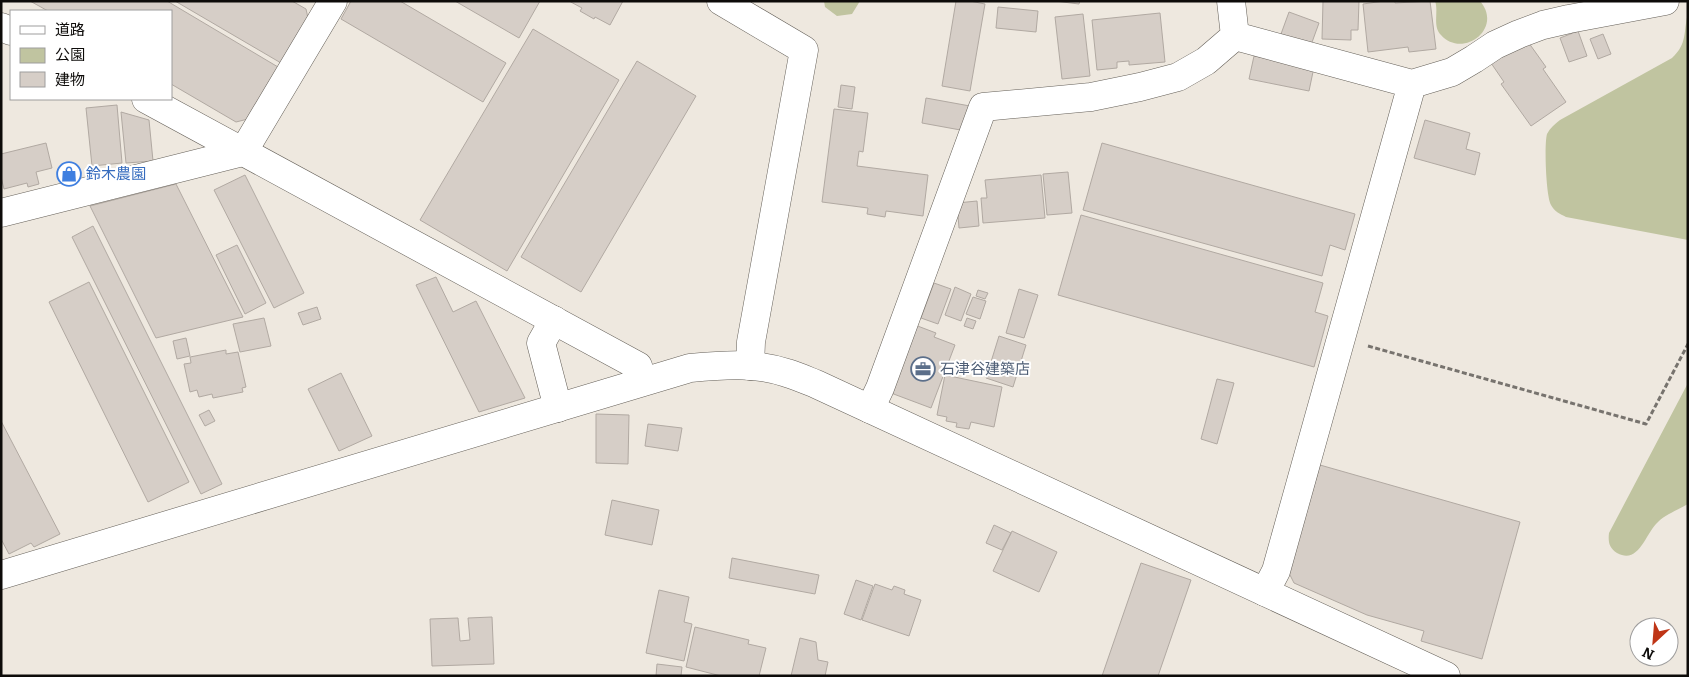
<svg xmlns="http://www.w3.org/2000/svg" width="1689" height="677" viewBox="0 0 1689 677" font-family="Bitter,'Noto Sans JP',serif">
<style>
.green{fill:#c0c4a0}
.building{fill:#d6cec7;stroke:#b1a9a2}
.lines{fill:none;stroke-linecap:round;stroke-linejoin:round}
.street-casing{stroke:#656059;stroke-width:29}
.secondary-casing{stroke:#656059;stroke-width:29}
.path{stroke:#77736e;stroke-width:3;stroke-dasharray:5 2.5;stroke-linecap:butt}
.street{stroke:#fff;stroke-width:28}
.secondary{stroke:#fff;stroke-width:28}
.labels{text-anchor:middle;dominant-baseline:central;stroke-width:4;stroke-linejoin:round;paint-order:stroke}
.shop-label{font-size:15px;fill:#366cbe;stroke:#fff;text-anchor:start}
.service-label{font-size:15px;fill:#4e5e75;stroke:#fff;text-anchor:start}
</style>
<rect width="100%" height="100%" fill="#eee8df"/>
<path class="green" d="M824 1H860L852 14 837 16 825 7Z
M1435 1H1480C1504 29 1462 59 1441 35 1432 26 1439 12 1435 1Z
M1688 13V240L1566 217C1560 214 1554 211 1551 205 1546 196 1544 144 1547 134 1550 128 1555 124 1560 120L1672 58C1688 43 1683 32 1688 13Z
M1688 383V504C1678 510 1666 514 1658 522 1645 534 1639 565 1617 553 1609 548 1608 542 1609 533Z"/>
<path class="building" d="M30 1H167L278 67 248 119 236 122 171 84V11H48Z
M175 1H292L306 9 308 18 281 63Z
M351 1H400L506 63 483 102 341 19Z
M455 1H540L519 38Z
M569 1H623L610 25 595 17 594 19 580 11 582 8Z
M956 1H970L985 4 970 91 942 86Z
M1055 1H1080L1079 4Z
M1323 1H1359L1358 30H1351V40L1322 39Z
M1384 1H1395V3L1430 1 1436 49 1409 52 1408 47 1368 52 1363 4Z
M998 7 1038 11 1036 32 996 28Z
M1289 12 1319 23 1311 45 1281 34Z
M1160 13 1165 62 1129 65V61L1117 62V68L1097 70 1092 20Z
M1083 14 1090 76 1062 79 1055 17Z
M533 29 619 80 507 271 420 220Z
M1578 31 1587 56 1569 62 1560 38Z
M1603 34 1611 54 1598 59 1590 39Z
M1526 39 1546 67 1543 69 1566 102 1531 126 1501 84 1504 82 1491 63Z
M1254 56 1314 67 1309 91 1249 79Z
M637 61 696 96 581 292 521 257Z
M841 85 855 87 852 109 838 107Z
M926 98 970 106 966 131 922 123Z
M117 105 122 163 92 166 86 108Z
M834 109 868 113 863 152 859 151 857 166 928 175 923 216 886 211 885 217 867 214 868 208 822 202Z
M121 112 149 120 153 161 126 163Z
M1425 120 1470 133 1466 149 1480 153 1475 175 1414 158Z
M46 143 52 168 36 172 39 184 28 187 27 183 4 189 1 177V154Z
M1102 143 1355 214 1345 250 1330 245 1322 276 1083 210Z
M71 169 73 178 66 180 64 170Z
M1068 172 1072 213 1047 215 1043 174Z
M245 175 304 293 274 308 214 190Z
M1041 175 1045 218 983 223 981 198H987L985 180Z
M176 184 243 317 156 338 90 206Z
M977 201 979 226 959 228 957 203Z
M1081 215 1323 283 1315 312 1328 316 1314 367 1058 295Z
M93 226 222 484 201 494 72 237Z
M237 245 266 303 245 314 216 255Z
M436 277 453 312 476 301 525 398 479 412 416 285Z
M89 282 189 482 148 502 49 302Z
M934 283 951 289 938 324 921 318Z
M955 287 971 294 961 321 945 315Z
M1019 289 1038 295 1024 338 1006 333Z
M978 290 988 293 985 299 976 296Z
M973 297 986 301 980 319 966 314Z
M317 307 321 319 303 325 298 313Z
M264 318 271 346 240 352 233 324Z
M967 318 976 321 973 329 964 326Z
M915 325 936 333 934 337 955 345 931 408 891 393Z
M999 336 1026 345 1013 387 986 378Z
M186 338 190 356 177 359 173 341Z
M226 350V354L238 352 246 387 242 388 243 392 213 398 212 394 199 397 197 390 190 392 184 364 191 363 190 357Z
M341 373 372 436 339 451 308 389Z
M945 375 1002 387 994 427 971 422 969 429 956 427 957 423 946 421 947 417 937 415Z
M1217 379 1234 383 1217 444 1201 439Z
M209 410 215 421 205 426 199 415Z
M596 414 629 415 628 464 596 463Z
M1 421 60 534 34 547 31 543 9 554 1 539Z
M648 424 682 428 678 451 645 446Z
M1320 465 1520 522 1482 659 1421 641 1424 631 1367 615 1294 583 1289 573Z
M612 500 659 510 652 545 605 535Z
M994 525 1011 533 1002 550 986 543Z
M1012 531 1057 552 1039 592 993 571Z
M732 558 819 575 815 594 729 578Z
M1141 563 1191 580 1158 676H1102Z
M856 580 873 586 861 620 844 614Z
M875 584 892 590 894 586 905 590 904 594 921 600 909 636 862 620Z
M659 590 689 597 684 622 692 624 684 661 646 653Z
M492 617 494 664 432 666 430 619 458 618 460 641 470 640 468 618Z
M695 627 749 640 748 644 766 648 759 676H721L686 667Z
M800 638 816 642 818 660 828 662 825 676H791Z
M657 664 682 667 681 676H656Z"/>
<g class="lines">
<g class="street-casing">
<path id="street" d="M721 1 804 50 751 342 750 366
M1231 1 1235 36
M1412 84 1452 72 1474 59 1495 45 1519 34 1543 25 1569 19 1665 1
M1 213 243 152 333 1
M554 320 541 343 558 408
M870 409 880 388 983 107 1091 97 1140 87 1178 77 1206 61 1235 36 1412 84 1276 571 1265 592"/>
</g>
<g class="secondary-casing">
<path id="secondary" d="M1 27 11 31
M146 99 638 366 643 382
M1 575 690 368C722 365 755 362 787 373 797 376 806 380 816 384L1446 676"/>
</g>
<path class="path" d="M1368 346 1646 424 1688 344"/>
<use href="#street" class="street"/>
<use href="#secondary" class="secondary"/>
</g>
<defs>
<g id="shop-ring" transform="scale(1.25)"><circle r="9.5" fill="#fff" stroke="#3f7fe0" stroke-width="1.5"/><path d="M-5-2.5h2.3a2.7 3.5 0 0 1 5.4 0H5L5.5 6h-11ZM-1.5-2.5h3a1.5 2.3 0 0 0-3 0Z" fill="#3f7fe0"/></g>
<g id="office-ring" transform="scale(1.25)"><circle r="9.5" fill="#fff" stroke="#5c6f8a" stroke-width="1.5"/><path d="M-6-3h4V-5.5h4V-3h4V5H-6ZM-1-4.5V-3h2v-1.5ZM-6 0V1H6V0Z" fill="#5c6f8a"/></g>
</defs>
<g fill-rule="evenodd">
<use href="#shop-ring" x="69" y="174"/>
<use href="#office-ring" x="923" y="369"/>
</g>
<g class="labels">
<g class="shop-label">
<text x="86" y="174">鈴木農園</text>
</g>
<g class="service-label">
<text x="940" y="369">石津谷建築店</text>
</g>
</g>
<rect width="1689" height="677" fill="none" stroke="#0d0b09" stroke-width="5"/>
<rect x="10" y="10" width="162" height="90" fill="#ffffff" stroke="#9e9d9d"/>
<rect x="20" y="26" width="25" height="8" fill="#ffffff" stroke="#9e9d9d"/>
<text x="55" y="35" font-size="15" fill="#0d0b09">道路</text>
<rect x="20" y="48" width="25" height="15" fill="#c0c4a0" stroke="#9e9d9d"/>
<text x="55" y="60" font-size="15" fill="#0d0b09">公園</text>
<rect x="20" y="72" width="25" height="15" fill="#d6cec7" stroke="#9e9d9d"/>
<text x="55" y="85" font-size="15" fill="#0d0b09">建物</text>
<g transform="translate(1654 642) rotate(206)"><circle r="24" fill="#ffffff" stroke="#9e9d9d"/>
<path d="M0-4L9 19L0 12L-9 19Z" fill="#bf3516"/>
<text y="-8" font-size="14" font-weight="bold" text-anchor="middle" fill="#0d0b09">N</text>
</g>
</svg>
